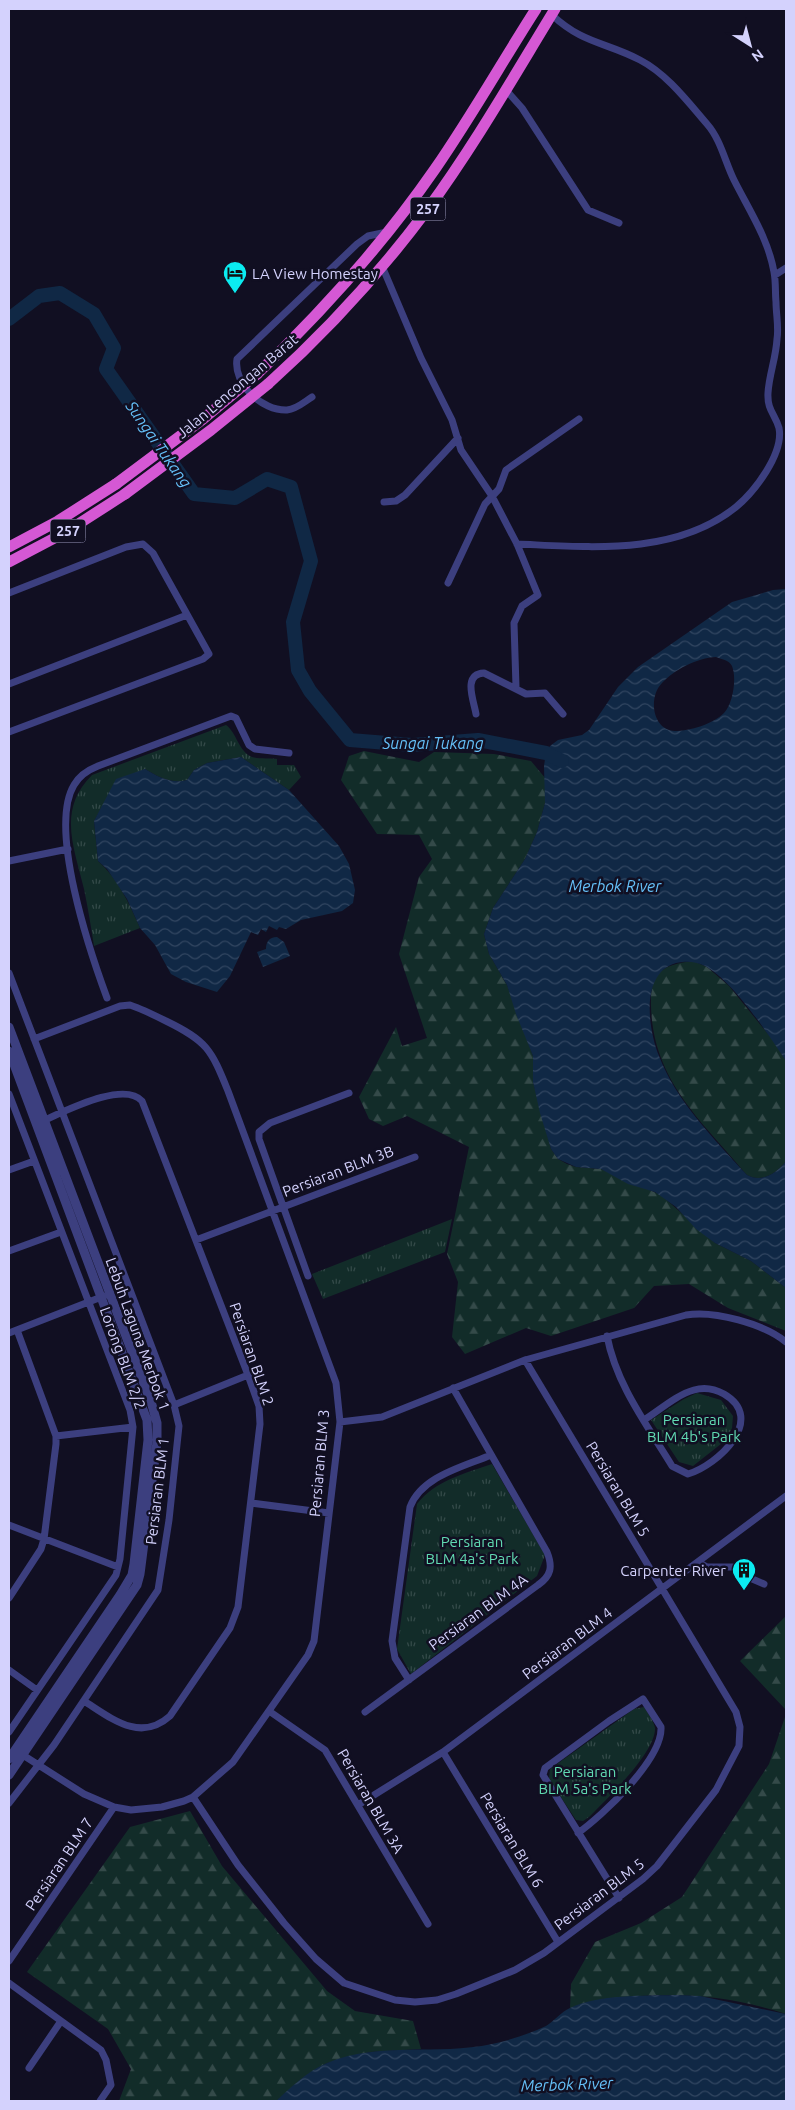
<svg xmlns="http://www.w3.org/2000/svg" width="795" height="2110" viewBox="0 0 795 2110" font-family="Ubuntu,sans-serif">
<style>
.forest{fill:url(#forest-firs)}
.park{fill:url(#park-tufts)}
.water{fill:url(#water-waves);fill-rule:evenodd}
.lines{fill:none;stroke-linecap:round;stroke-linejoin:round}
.river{stroke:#102845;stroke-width:14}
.minor{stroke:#3c3f7f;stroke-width:7}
.tertiary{stroke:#3c3f7f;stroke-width:9}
.trunk{stroke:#d558d4;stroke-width:11}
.trunk-bridge{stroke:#d558d4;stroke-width:11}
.labels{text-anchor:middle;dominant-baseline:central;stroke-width:5;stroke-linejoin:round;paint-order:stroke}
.shield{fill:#110f22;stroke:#9a98bb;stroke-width:1}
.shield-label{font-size:14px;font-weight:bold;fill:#d4d2fd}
.poi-label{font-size:15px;fill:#d4d2fd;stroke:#110f22;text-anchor:start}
.street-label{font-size:15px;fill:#d4d2fd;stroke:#110f22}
.park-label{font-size:15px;fill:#61dab2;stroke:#110f22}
.water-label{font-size:16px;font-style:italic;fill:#65c0f8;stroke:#110f22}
</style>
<defs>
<pattern id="forest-firs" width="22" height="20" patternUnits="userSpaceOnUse" patternTransform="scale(1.25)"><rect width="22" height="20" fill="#122c29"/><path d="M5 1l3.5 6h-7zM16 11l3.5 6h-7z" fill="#344a49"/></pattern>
<pattern id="park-tufts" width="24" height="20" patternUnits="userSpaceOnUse" patternTransform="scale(1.25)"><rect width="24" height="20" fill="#122c29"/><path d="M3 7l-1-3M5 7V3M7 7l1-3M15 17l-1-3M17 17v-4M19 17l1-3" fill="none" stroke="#344a49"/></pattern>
<pattern id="water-waves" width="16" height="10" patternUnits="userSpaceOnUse" patternTransform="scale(1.25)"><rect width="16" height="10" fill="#102845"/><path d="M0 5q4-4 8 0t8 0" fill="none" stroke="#324661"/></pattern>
</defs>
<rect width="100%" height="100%" fill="#110f22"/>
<path class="forest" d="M364 751 419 762 434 752 494 754 531 761 546 779 545 803 537 832 525 859 493 908 484 934 489 954 507 985 533 1056V1082L551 1149 558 1159 567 1164 576 1167 601 1169 661 1195 715 1243 751 1261 786 1288V1331L728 1308 689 1284 654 1286 634 1308 551 1336 526 1328 465 1354 452 1337 458 1282 447 1254 469 1147 407 1116 383 1126 369 1119 359 1097 396 1027 402 1046 427 1038 399 954 419 877 432 859 419 835 377 834 341 780 349 756Z
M693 961 707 967 729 986 772 1039 786 1061V1161C777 1173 762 1183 747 1175 702 1121 653 1081 651 1006 650 972 662 965 693 961Z
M786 1616V1710L740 1661Z
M786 1714V2014C717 1991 641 1989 570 2008L571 1984 595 1942 641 1923 682 1897 769 1764Z
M190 1811 222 1866 327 1991 355 2011 413 2021 421 2049 370 2052 327 2063 313 2071 276 2101H119L131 2069 108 2029 27 1972 130 1827Z"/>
<path class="park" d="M226 725C237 733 238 751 252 757 259 759 270 758 277 759V765H294L301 777 289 790 241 757 207 763 194 770 187 780C172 784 158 777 145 769L102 807 94 821 98 861C118 879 129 903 140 928L94 946C91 927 88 908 84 889 74 847 57 810 92 775Z
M452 1219 445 1252 323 1299 312 1274Z
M697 1393 721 1400 733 1416 732 1428 726 1440 693 1466 679 1462 651 1420 684 1399Z
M492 1464 545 1555 537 1576 411 1674 397 1649 417 1504C436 1480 464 1474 492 1464Z
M644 1707C648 1713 654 1722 655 1728 656 1752 606 1800 589 1817L583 1821 576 1820 549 1779 550 1769 634 1709Z"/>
<path class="water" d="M786 589V1061C769 1035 732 980 705 966 694 961 687 961 676 963 640 973 648 1029 659 1056 676 1101 715 1140 747 1175 762 1183 777 1173 786 1161V1288L751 1261 715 1243 696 1229 676 1207 655 1192 628 1184 601 1169 576 1167 558 1159 551 1149 540 1113 533 1082V1056L516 1014 507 985 489 954 484 934 493 908 525 859 537 832 545 803 544 766 546 753 550 746 558 740 582 735 589 730 618 687 638 667 732 602 773 590ZM716 657C721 659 729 660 732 666 737 678 733 704 724 713 713 724 690 731 675 731 652 730 648 697 662 683 675 669 697 658 716 657Z
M241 757 289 790 339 846 349 864 355 890 353 903 342 911 301 920 286 929 279 927 277 930 269 926 266 932 261 929 258 935 251 932 230 976 217 992 186 982 171 974 155 945 140 928 127 899 107 869 98 861 94 821 116 779 145 769C158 777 172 784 187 780L194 770 207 763Z
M277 937 284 942 290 956 263 967 257 952 266 949C266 942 269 937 277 937Z
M675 1995 700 1996 786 2014V2101H276C291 2087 308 2071 327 2063 380 2041 437 2056 492 2044 510 2040 529 2034 546 2026 554 2021 561 2012 570 2008 599 1994 644 1996 675 1995Z"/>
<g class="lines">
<path class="river" d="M9 319 39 296 60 293 94 314 114 348 106 369 194 494 235 498 267 479 291 487 311 561 293 622 298 670 310 691 350 740 412 745 478 740 546 753 562 761"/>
<path class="minor" d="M506 90 522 108 588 210 619 223
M382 266 421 358 452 420 461 450 492 496 517 544 538 595 522 606 514 623 516 687
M775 275 786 268
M312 397C304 402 297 409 287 410 262 411 233 384 237 359L357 244 368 236 387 232
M384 502 396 501 405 495 458 438
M517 544C590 547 675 556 736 507 754 492 784 454 779 428 775 414 767 410 768 393 769 375 776 358 777 339 779 327 776 314 776 302 775 292 776 282 774 272 768 238 749 210 734 180 725 162 721 140 707 124 688 102 667 74 640 60 606 42 583 44 552 15
M448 583 485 504 499 489 506 470 579 419
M9 593 126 547 143 544 153 553 209 654 203 659 9 732
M9 684 187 615
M476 714C474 701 462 674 484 673L526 694 545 693 563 714
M9 861 68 849
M9 973 174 1405 179 1426 169 1520 158 1590 54 1745 9 1803
M107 998C90 952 48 828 74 785 79 776 88 770 98 766L231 716 236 718 249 745 255 749 289 753
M9 1094 130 1410 133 1427 120 1559 116 1575 9 1732
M40 1122C62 1113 123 1080 142 1101L248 1375 259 1406 260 1424 238 1607 230 1628 170 1716C140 1743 111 1718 84 1701
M9 1170 34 1161
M196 1240 415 1157
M9 1251 61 1232
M308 1276 259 1139V1132L270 1123 349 1093
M9 1333 104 1296
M607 1336C616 1384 647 1425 672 1466L688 1474C718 1465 767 1419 724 1394 715 1389 704 1387 694 1390 676 1395 660 1410 644 1420
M174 1405 248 1375
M340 1422 382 1417 525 1360 686 1315C714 1310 764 1324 786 1342
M56 1436 133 1427
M251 1503 329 1513
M9 1525 118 1567
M698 1562 707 1567H733L743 1575 764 1584
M9 1598 41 1549 44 1539 56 1444V1436L17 1330
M9 1670 37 1690
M409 1680 395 1658 392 1641 410 1507C422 1476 463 1467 491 1455
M269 1711 325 1750 428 1924
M365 1712 538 1585C551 1576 553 1567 547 1552L453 1388
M15 1750 84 1794 114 1807 131 1810 162 1807 184 1801 193 1797 233 1762 308 1655 314 1641 340 1422 336 1383 228 1091C211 1049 207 1041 166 1021 154 1015 142 1009 130 1005L120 1006 34 1039
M443 1752 558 1942
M193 1797 238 1865 284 1923 316 1959 344 1983 395 2000 415 2002 437 2000 456 1994 515 1970 544 1953 643 1879 657 1866 716 1790 739 1746 740 1727 736 1712 525 1360
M358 1805 443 1752 786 1496
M578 1833C602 1816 663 1759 661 1727L643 1699 609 1721 545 1768 543 1775 619 1898
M9 1961 114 1807
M9 1983 101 2050 106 2060 111 2085 100 2101
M29 2068 61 2021"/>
<path class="tertiary" d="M9 1027 152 1405 157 1423V1442L140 1574 137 1585 9 1775
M9 1051 147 1420 148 1440 134 1564 132 1575 120 1595 9 1759"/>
<path class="trunk" d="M257 374C322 312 383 244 435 169 471 117 502 62 536 9
M268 384C326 332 380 273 427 210 474 146 514 76 555 9
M9 547 58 521 116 484
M9 562 66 532 125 494"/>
<path class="trunk-bridge" d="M116 484 203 419 257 374
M125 494 211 430 268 384"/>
</g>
<defs>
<g id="hotel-pin" transform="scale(1.25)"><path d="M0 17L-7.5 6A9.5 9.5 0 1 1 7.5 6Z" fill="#0becf1" stroke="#110f22"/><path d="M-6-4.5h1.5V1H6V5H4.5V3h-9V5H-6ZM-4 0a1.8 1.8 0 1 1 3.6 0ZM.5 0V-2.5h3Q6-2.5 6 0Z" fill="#111"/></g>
<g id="building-pin" transform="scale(1.25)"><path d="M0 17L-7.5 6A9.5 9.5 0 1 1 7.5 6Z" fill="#0becf1" stroke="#110f22"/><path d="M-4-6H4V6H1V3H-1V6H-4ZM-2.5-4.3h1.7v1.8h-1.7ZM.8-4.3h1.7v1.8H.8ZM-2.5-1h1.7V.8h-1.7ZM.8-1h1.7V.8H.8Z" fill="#111"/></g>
</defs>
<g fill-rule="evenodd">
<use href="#hotel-pin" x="235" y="273"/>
<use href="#building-pin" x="744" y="1570"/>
</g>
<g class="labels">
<g class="shield">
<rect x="410.5" y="197.5" width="35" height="23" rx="4"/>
<rect x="50.5" y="519.5" width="35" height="23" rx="4"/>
</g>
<g class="shield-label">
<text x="428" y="209">257</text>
<text x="68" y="531">257</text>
</g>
<g class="poi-label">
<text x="252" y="273">LA View Homestay</text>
<text x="726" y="1570" text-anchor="end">Carpenter River</text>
</g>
<g class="street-label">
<text transform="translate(237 386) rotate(-40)">Jalan Lencongan Barat</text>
<text transform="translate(338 1171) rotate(-21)">Persiaran BLM 3B</text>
<text transform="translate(138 1334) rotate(70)">Lebuh Laguna Merbok 1</text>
<text transform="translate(252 1354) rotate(71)">Persiaran BLM 2</text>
<text transform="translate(123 1358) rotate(70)">Lorong BLM 2/2</text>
<text transform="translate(319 1463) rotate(-85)">Persiaran BLM 3</text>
<text transform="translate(618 1489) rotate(59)">Persiaran BLM 5</text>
<text transform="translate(157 1491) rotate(-83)">Persiaran BLM 1</text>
<text transform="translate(478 1612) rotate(-36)">Persiaran BLM 4A</text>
<text transform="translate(567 1643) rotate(-37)">Persiaran BLM 4</text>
<text transform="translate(371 1801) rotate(60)">Persiaran BLM 3A</text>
<text transform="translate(512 1840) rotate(59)">Persiaran BLM 6</text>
<text transform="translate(59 1864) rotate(-56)">Persiaran BLM 7</text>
<text transform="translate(599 1894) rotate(-37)">Persiaran BLM 5</text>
</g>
<g class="park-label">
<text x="694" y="1419">Persiaran<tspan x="694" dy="17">BLM 4b's Park</tspan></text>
<text x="472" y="1541">Persiaran<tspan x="472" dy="17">BLM 4a's Park</tspan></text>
<text x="585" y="1771">Persiaran<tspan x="585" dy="17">BLM 5a's Park</tspan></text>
</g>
<g class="water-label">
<text transform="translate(159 444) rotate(55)">Sungai Tukang</text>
<text x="433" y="743">Sungai Tukang</text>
<text x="615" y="886">Merbok River</text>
<text transform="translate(567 2084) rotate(-2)">Merbok River</text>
</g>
</g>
<rect width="795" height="2110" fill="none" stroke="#d4d2fd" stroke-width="20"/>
<g transform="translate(750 45) rotate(144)" stroke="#110f22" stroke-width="4" paint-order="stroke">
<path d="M0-4L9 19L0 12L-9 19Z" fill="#d4d2fd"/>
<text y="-8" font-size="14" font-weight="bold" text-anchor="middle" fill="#d4d2fd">N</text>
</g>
</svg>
